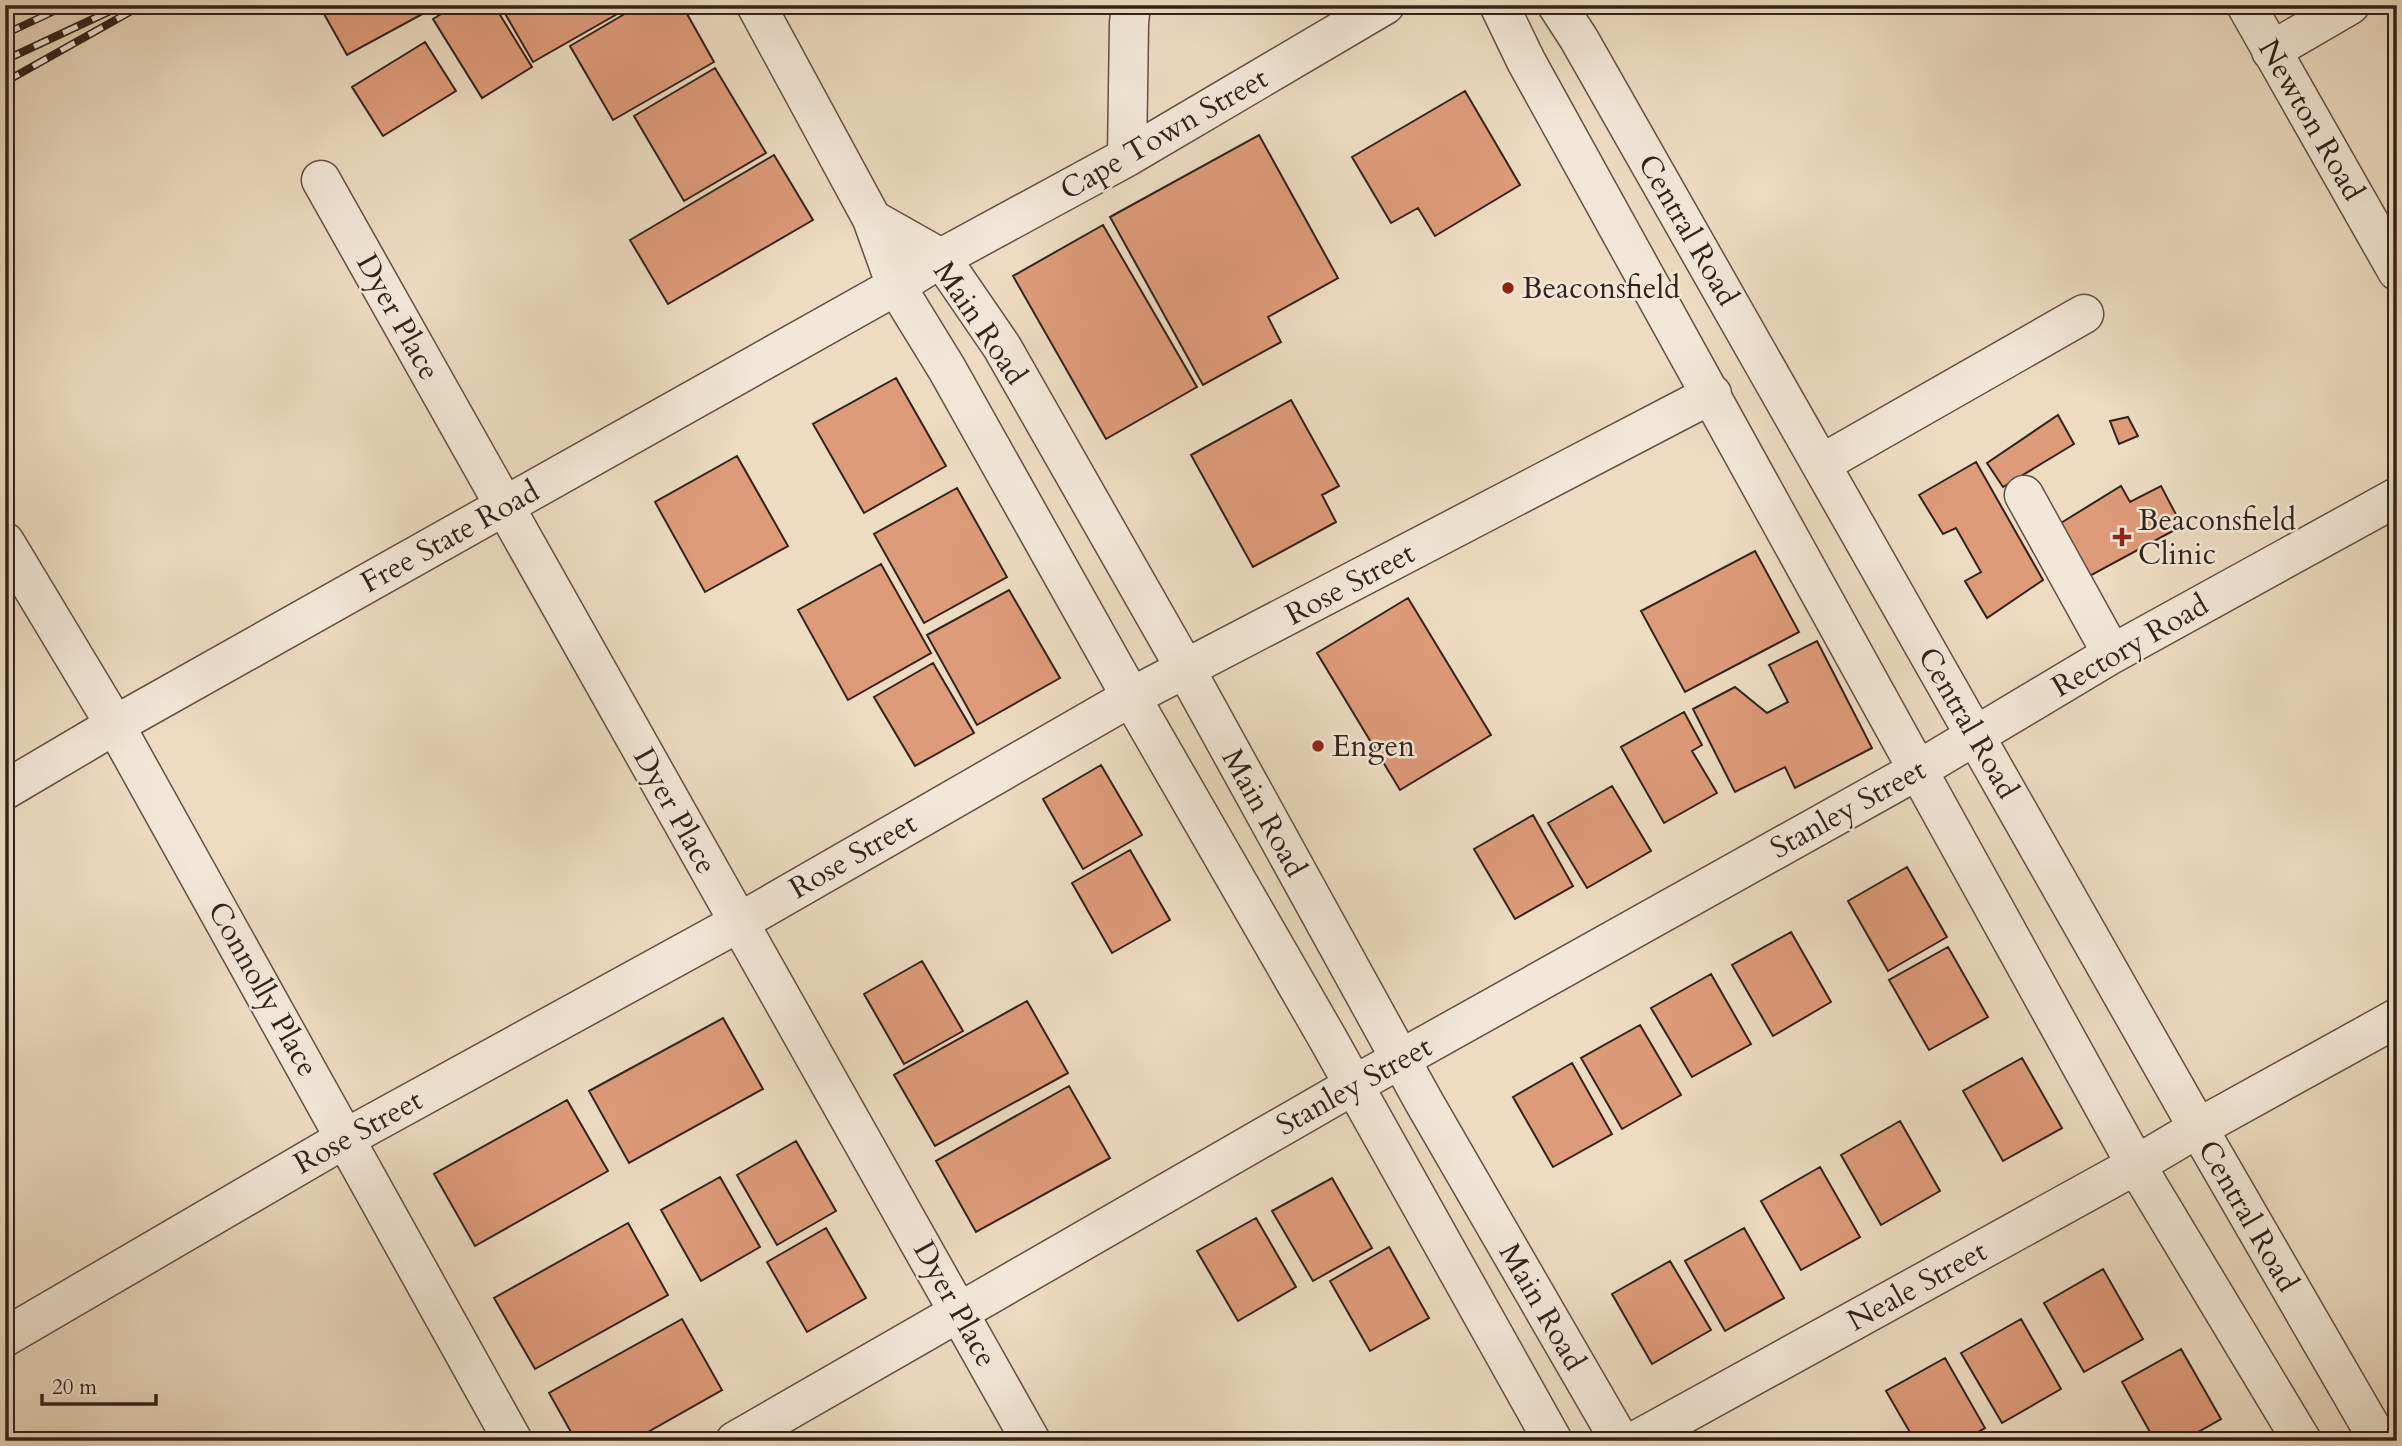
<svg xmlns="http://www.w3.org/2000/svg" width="2402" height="1446" viewBox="0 0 2402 1446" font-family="Cardo,serif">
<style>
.building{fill:#de9b7a;stroke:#32221a;stroke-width:2}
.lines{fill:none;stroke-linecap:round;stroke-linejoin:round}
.minor-casing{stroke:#615044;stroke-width:41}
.minor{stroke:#f3e8d7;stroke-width:38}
.rail-casing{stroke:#32221a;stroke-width:8}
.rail{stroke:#f3e8d7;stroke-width:5;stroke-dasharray:16;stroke-linecap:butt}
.poi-dot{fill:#8f2418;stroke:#f3e8d7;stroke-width:2.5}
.labels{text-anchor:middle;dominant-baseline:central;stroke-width:5;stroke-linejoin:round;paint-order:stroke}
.street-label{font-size:30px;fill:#32221a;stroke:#f3e8d7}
.poi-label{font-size:30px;fill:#32221a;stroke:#f3e8d7;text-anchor:start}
</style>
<rect width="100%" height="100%" fill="#eddcc2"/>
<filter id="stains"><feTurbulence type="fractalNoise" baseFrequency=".00286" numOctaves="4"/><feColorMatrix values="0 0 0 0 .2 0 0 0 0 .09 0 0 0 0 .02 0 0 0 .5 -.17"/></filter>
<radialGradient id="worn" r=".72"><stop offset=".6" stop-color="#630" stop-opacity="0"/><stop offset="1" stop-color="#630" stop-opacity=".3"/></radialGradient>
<path class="building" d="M319 5H439L347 55Z
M456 5H494L532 67 482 98 433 19Z
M500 5H633L533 62Z
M640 5H682L714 62 613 120 570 46Z
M425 42 456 91 383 136 352 87Z
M715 68 766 153 684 201 634 116Z
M1465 91 1520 185 1435 236 1418 208 1391 223 1352 157Z
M1259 135 1338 278 1268 317 1281 342 1203 385 1110 217Z
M774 155 813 220 668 304 630 240Z
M1103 225 1197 387 1106 439 1013 276Z
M896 378 946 466 864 513 813 424Z
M1291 400 1339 486 1322 495 1336 522 1253 567 1191 455Z
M2058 415 2074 444 2003 487 1987 463Z
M2128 417 2138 436 2119 444 2110 421Z
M737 456 788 546 705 592 655 502Z
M1976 462 2043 580 1987 618 1965 581 1981 572 1956 528 1943 534 1919 495Z
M2121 486 2130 502 2161 486 2182 526 2086 578 2056 526Z
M957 488 1007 577 924 623 874 534Z
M1755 551 1799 632 1685 692 1641 611Z
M881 564 931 653 848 700 798 610Z
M1009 590 1060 678 977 725 927 635Z
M1408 598 1491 735 1400 790 1317 653Z
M1817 641 1872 748 1795 788 1785 767 1735 792 1693 709 1735 687 1767 713 1788 702 1769 665Z
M933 663 974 733 915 766 874 697Z
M1684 712 1702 745 1692 751 1717 793 1664 823 1621 747Z
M1101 765 1142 835 1083 869 1043 799Z
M1612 786 1651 851 1587 888 1548 823Z
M1533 815 1573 886 1515 919 1474 849Z
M1130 850 1170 920 1112 953 1072 883Z
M1907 867 1947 937 1888 971 1848 901Z
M1791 932 1831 1002 1773 1036 1732 965Z
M1948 947 1988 1017 1929 1050 1889 980Z
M922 961 963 1031 904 1064 864 994Z
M1711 974 1751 1044 1692 1077 1651 1008Z
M1027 1001 1068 1073 935 1146 894 1075Z
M723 1018 763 1089 629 1163 589 1091Z
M1640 1025 1681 1095 1622 1129 1581 1058Z
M2022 1058 2062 1128 2003 1161 1963 1091Z
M1572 1063 1612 1134 1553 1167 1513 1097Z
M1069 1086 1110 1158 976 1232 936 1161Z
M567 1100 608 1171 475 1246 434 1174Z
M1900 1121 1940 1191 1881 1225 1841 1155Z
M796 1141 836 1211 777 1245 737 1175Z
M1820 1167 1860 1237 1801 1270 1761 1201Z
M720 1177 760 1247 701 1281 661 1210Z
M1332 1178 1372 1248 1313 1281 1272 1211Z
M1256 1218 1296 1287 1238 1321 1197 1251Z
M628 1223 668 1295 535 1369 494 1298Z
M826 1228 866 1298 807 1332 767 1262Z
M1744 1228 1784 1298 1725 1331 1685 1261Z
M1389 1247 1429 1318 1370 1351 1330 1281Z
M1670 1261 1711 1330 1652 1364 1612 1294Z
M2103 1269 2143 1339 2084 1372 2044 1303Z
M682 1319 722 1390 632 1441H576L549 1393Z
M2021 1319 2061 1389 2002 1423 1961 1353Z
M2181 1349 2221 1419 2182 1441H2155L2122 1382Z
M1945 1358 1985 1428 1962 1441H1915L1886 1391Z"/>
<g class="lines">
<g class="minor-casing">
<path id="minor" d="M756 5 872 219 896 286 947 369 1131 697 1328 1039 1553 1441
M1499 5 1526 61 2136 1165 2302 1441
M1557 5 1579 39 2198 1128 2379 1441
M2246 5 2397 271
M2271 51 2350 5
M1127 157 1129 23 1131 5
M321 180 1031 1441
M872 219 941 258 1002 347 1186 670 1424 1102 1620 1441
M1821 464 2084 314
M2024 495 2112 654
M5 542 115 725 513 1441
M5 790 115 725 896 286 941 258 1127 157 1385 5
M5 1337 346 1138 738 923 1131 697 1712 394
M735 1441 1354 1085 1918 770 2112 654 2397 497
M1635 1441 2136 1165 2198 1128 2397 1018"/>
</g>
<use href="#minor" class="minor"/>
<g class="rail-casing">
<path id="rail" d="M5 34 67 5
M5 60 123 5
M5 82 142 5"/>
</g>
<use href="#rail" class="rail"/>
</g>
<g class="poi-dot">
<circle cx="1508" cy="288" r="7"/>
<path d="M2118.5 526.5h7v7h7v7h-7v7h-7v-7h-7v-7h7z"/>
<circle cx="1318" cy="746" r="7"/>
</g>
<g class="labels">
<g class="street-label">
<text transform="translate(2311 120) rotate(60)">Newton Road</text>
<text transform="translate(1164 134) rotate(-30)">Cape Town Street</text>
<text transform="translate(1688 230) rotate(60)">Central Road</text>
<text transform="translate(398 317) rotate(61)">Dyer Place</text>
<text transform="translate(980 323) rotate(56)">Main Road</text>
<text transform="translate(450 537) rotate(-29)">Free State Road</text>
<text transform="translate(1350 584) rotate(-28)">Rose Street</text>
<text transform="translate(2130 646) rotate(-30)">Rectory Road</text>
<text transform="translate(1968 723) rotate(60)">Central Road</text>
<text transform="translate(1848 809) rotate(-29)">Stanley Street</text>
<text transform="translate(675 811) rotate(61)">Dyer Place</text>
<text transform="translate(1264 813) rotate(61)">Main Road</text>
<text transform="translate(853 856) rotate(-30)">Rose Street</text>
<text transform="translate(263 989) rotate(61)">Connolly Place</text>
<text transform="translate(1354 1086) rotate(-29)">Stanley Street</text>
<text transform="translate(358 1132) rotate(-29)">Rose Street</text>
<text transform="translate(2248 1216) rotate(60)">Central Road</text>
<text transform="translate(1917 1286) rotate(-29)">Neale Street</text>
<text transform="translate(955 1304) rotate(61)">Dyer Place</text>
<text transform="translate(1542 1307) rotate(60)">Main Road</text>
</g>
<g class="poi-label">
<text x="1522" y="288">Beaconsfield</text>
<text x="2138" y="520">Beaconsfield<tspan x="2138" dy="34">Clinic</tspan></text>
<text x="1332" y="746">Engen</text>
</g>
</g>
<rect width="2402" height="1446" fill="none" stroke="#eddcc2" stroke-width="28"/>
<rect x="7" y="7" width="2388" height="1432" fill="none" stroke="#32221a" stroke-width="3.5"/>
<rect x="14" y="14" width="2374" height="1418" fill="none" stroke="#32221a" stroke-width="2"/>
<path d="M42 1394v10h114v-10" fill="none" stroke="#32221a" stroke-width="3.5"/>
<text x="52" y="1394" font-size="21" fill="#32221a" stroke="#f3e8d7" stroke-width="5" paint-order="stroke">20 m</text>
<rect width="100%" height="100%" filter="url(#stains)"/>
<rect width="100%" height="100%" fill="url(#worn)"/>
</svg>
